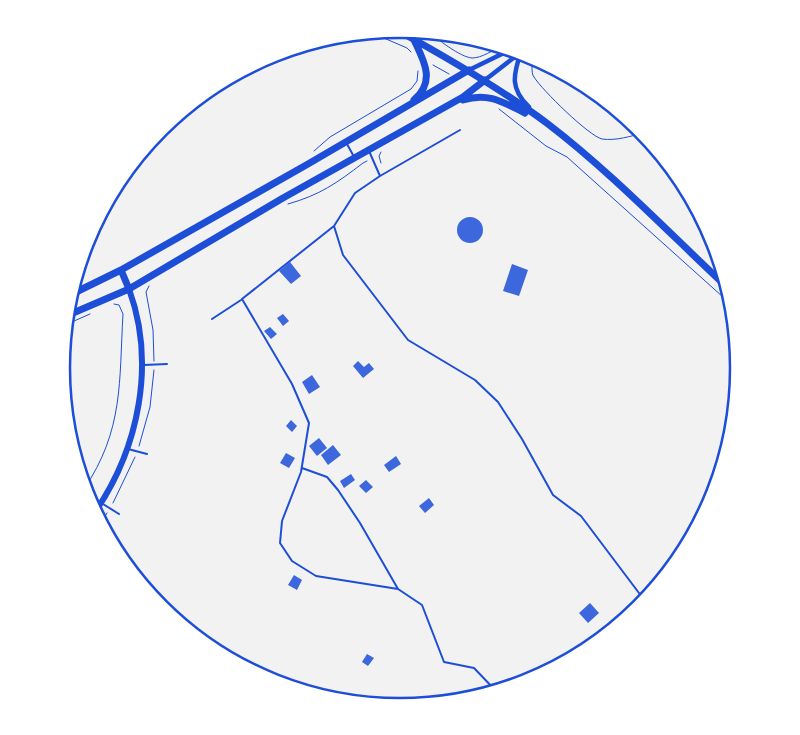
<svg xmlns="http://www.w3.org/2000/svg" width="800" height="735" viewBox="0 0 800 735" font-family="Lora,serif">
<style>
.building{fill:#3d67dc}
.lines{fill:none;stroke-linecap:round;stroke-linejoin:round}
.path{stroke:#1d4ed8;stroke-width:1}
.service{stroke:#1d4ed8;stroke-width:2}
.minor{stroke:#1d4ed8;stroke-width:4.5}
.secondary{stroke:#1d4ed8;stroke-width:6}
.primary{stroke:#1d4ed8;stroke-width:7}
.rim{fill:none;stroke:#1d4ed8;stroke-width:2.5}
</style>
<rect width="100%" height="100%" fill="#f2f2f2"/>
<path class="building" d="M457 230a13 13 0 1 1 26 0a13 13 0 1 1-26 0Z
M290 262 301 276 291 284 279 271Z
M512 264 528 270 519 296 503 291Z
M283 314 289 321 283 326 277 318Z
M270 327 277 334 271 339 264 331Z
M358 361 364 367 369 363 374 369 363 378 353 366Z
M312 375 320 387 309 394 302 382Z
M291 420 297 426 292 432 286 426Z
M319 438 327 448 317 456 309 446Z
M333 445 341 455 328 465 321 455Z
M286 453 295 458 289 468 280 463Z
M396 456 401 464 389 472 384 465Z
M351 474 355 480 344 488 340 481Z
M366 480 373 487 366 493 359 486Z
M429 498 434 505 425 513 419 506Z
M294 575 302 580 297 590 288 585Z
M590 603 599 613 588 623 579 613Z
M367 654 374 658 368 666 362 662Z"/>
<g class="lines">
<path class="path" d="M428 31C437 39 460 57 472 58 482 58 493 50 502 46
M370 32 407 48 411 52
M538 59 532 66C532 70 532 75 534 77 542 90 589 136 602 139 617 141 630 136 644 133
M433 65 449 74
M499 109 546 146 567 157 733 306
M314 151 330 137 411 89 417 81 418 71
M381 163 379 156 381 152
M288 204C320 195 337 183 363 163L367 161
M149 286 146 292 153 330 154 361
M65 325 90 314
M139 446 150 407 154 370
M84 489C124 430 119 381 123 314L119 305 114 304
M113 503 135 457
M101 523 107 513"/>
<path class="service" d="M347 144 353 155
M369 151 380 176
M334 226 355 193 380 176 460 130
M212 319 241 300
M144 365 167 364
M128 449 147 454
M302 468 327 477 338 490 360 523 398 589
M103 504 119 514
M496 691 474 668 444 662 422 605 398 589 316 576 292 561 280 543 282 521 301 472 309 423 292 384 242 299 334 226 343 255 408 340 475 380 498 402 522 439 553 495 581 516 645 601"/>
<path class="minor" d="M521 52C513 75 510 89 529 107
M469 70 512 49
M485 80 521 52"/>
<path class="secondary" d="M95 512C139 448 156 363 129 289"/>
<path class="primary" d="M395 29C448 58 500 88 548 124 612 173 669 233 728 288
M414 100C436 81 424 61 414 40
M463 100C488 92 503 102 525 113
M121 270 129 289
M70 295 121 270 308 164 469 70
M66 316 129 289 283 198 463 97 485 80"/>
</g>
<path d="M0 0H800V735H0ZM70 368a330 330 0 1 1 660 0a330 330 0 1 1-660 0Z" fill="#fff" fill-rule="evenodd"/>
<path class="rim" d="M70 368a330 330 0 1 1 660 0a330 330 0 1 1-660 0Z"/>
</svg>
